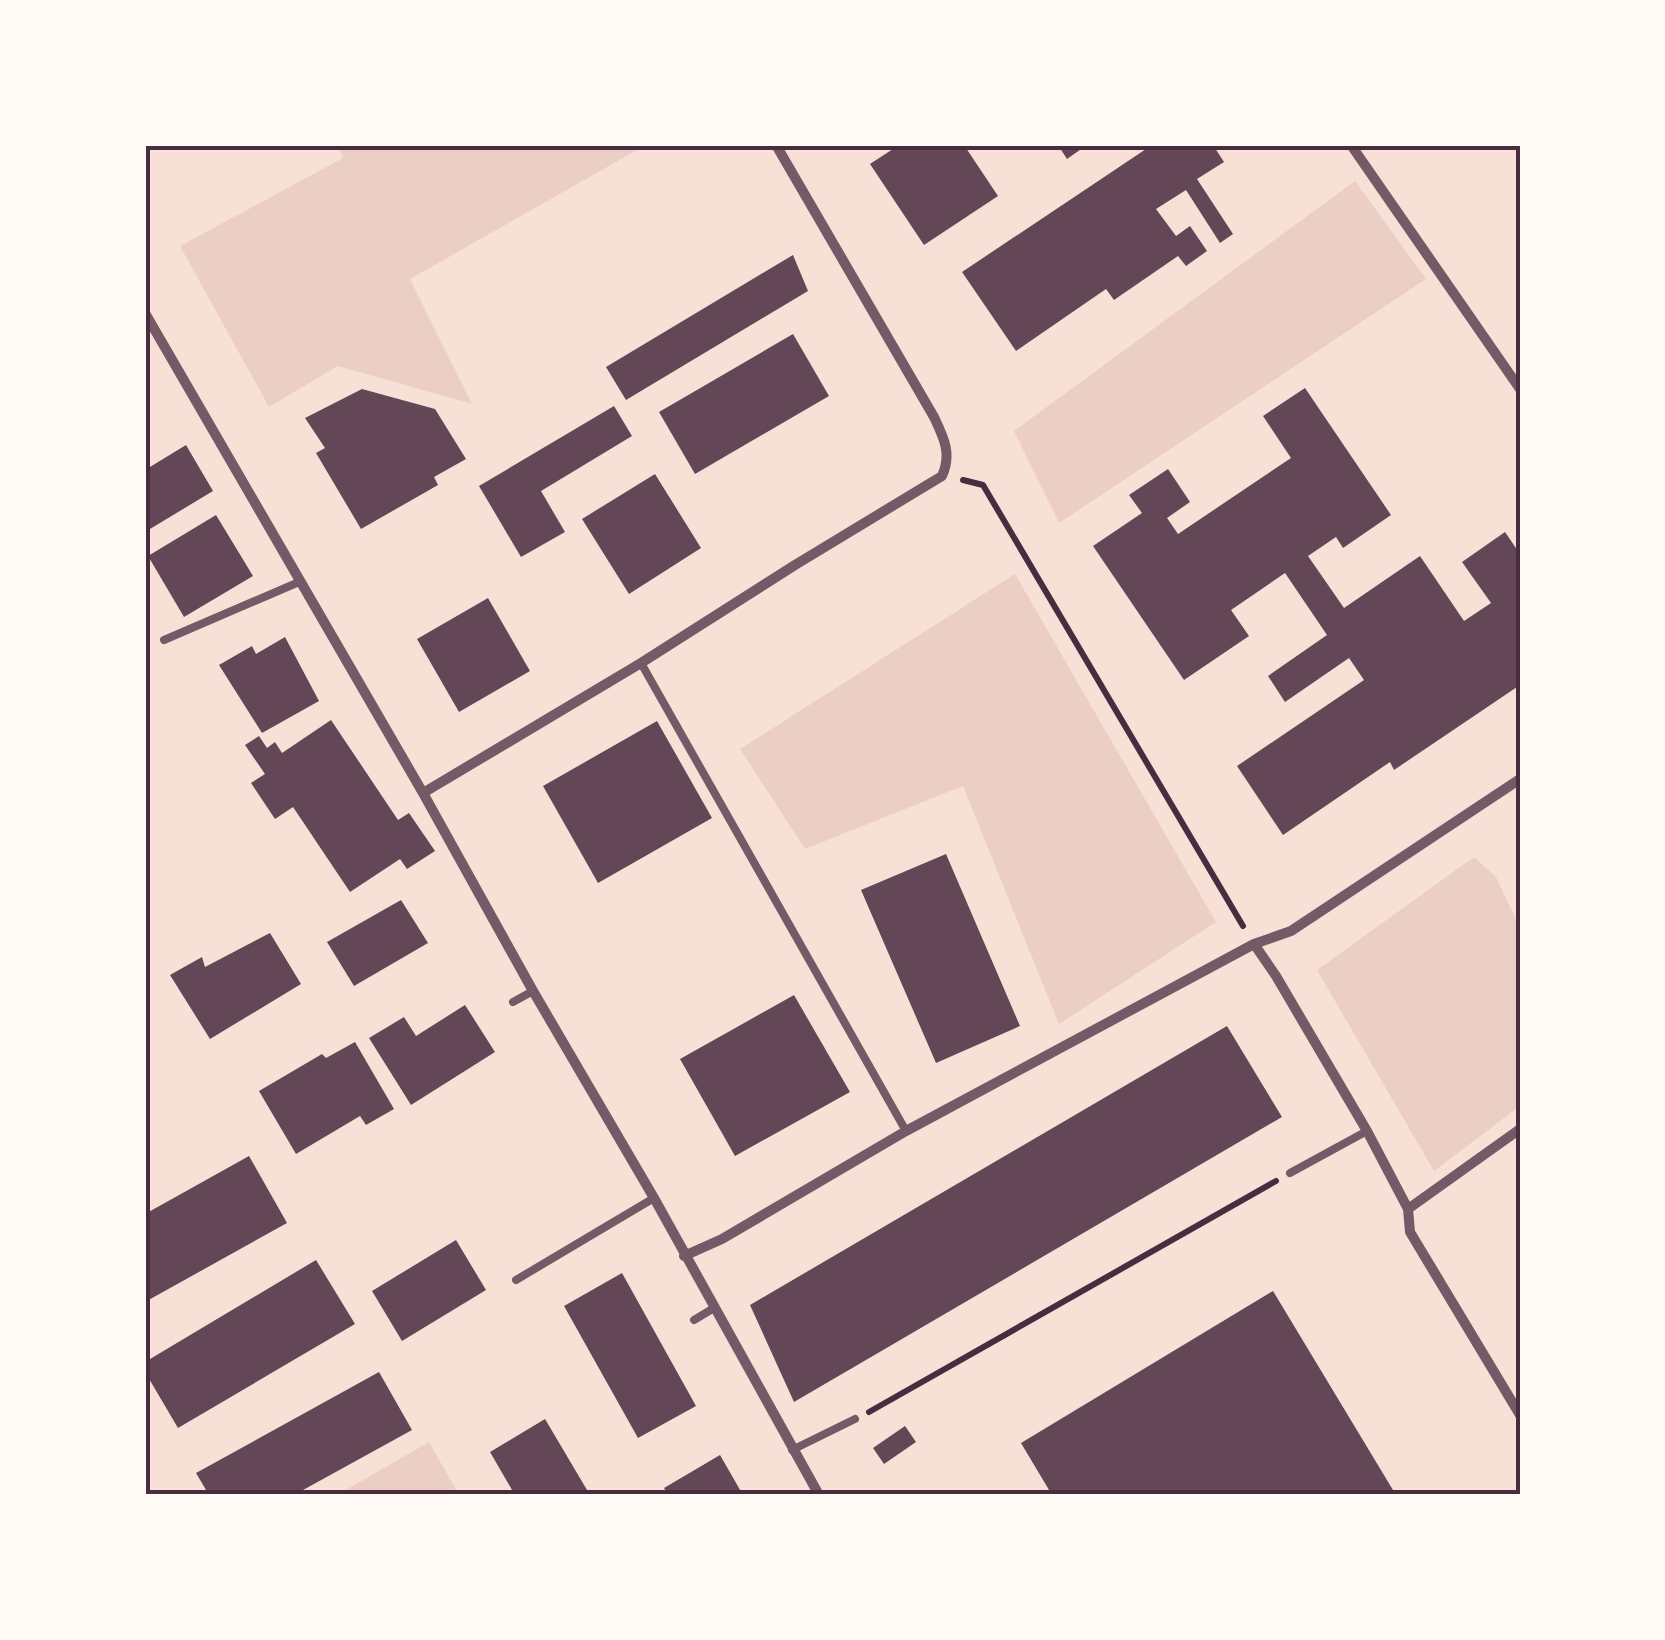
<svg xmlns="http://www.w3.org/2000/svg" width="1665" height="1640" viewBox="0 0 1665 1640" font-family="'Roboto Serif',serif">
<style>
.green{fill:#ebcfc5}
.building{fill:#644757}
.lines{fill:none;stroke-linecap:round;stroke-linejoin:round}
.path{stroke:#4a2c40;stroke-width:6}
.service{stroke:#755966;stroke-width:8}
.minor{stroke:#755966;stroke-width:10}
.neatline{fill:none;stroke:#4a2c40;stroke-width:4}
</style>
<rect width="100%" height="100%" fill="#f7e1d7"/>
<path class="green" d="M337 145H646L410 279 472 404 338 366 269 407 180 246 343 158Z
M1355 181 1426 279 1059 523 1014 431Z
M1015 574 1216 922 1059 1024 963 786 805 849 740 749Z
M1474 857 1496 877 1520 928V1106L1434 1171 1317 970Z
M429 1442 459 1495H337Z"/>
<path class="building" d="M899 145H964L998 196 924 245 870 164Z
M1058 145H1087L1067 159Z
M1152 145H1213L1224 162 1197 179 1233 234 1220 243 1186 190 1156 209 1176 236 1190 226 1207 251 1186 266 1178 256 1114 300 1106 289 1016 351 962 272Z
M793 255 808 291 626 400 606 367Z
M793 334 829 396 695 474 659 412Z
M1305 388 1391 515 1343 548 1336 537 1308 556 1344 608 1420 556 1464 621 1491 603 1462 562 1505 532 1520 554V685L1394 770 1390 762 1283 835 1237 766 1364 680 1349 658 1285 702 1268 676 1327 635 1285 573 1231 610 1249 636 1184 680 1093 546 1142 513 1129 495 1168 469 1190 502 1167 518 1178 534 1291 458 1263 416Z
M362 389 435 409 466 459 434 477 438 485 361 529 316 453 325 448 305 418Z
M614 406 632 436 541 491 565 532 521 557 479 486Z
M186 445 213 491 145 532V470Z
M655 474 701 548 629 594 582 519Z
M216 515 253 576 184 617 148 556Z
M488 598 530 671 459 712 417 639Z
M285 637 319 701 262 733 219 665 252 646 256 654Z
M331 720 398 820 409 813 435 851 407 869 400 859 350 892 293 807 275 819 251 783 265 774 245 745 259 736 267 748 275 742 282 753Z
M657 721 712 818 598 883 543 786Z
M946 854 1020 1026 936 1063 861 890Z
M401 900 428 943 354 986 327 942Z
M270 933 301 984 210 1039 170 975 202 957 205 967Z
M794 995 850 1092 735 1156 680 1059Z
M465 1005 495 1052 411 1105 369 1038 404 1017 416 1036Z
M1227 1026 1282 1117 794 1402 750 1305Z
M355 1042 394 1109 366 1125 360 1116 296 1154 259 1091 322 1054 326 1058Z
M249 1156 287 1223 145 1302V1214Z
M456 1240 486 1290 402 1341 372 1291Z
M316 1260 355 1324 178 1428 145 1372V1362Z
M622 1273 696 1406 638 1438 564 1306Z
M1273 1291 1396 1495H1052L1021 1443Z
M379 1372 412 1430 294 1495H209L196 1473Z
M545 1419 590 1495H515L490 1452Z
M905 1426 916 1442 884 1464 873 1448Z
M720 1455 743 1495H668L664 1488Z"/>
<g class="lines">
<path class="path" d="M963 480 983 485 1243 926
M869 1412 1276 1181"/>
<path class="service" d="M164 640 299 582
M641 663 906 1131
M513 1002 533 991
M1290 1173 1367 1131
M516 1280 654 1198
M694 1320 714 1308
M792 1450 855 1419"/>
<path class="minor" d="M1351 145 1520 389
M145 313 423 793 533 991 654 1198 819 1495
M423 793 641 663 795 565 942 476C952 454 944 438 934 417L776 145
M1254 944 1276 976 1367 1131 1408 1209 1410 1232 1520 1415
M1408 1209 1520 1129
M684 1256 722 1239 906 1131 1254 944 1291 931 1520 779"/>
</g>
<rect width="1665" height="1640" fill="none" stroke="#fffaf5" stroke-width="295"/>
<rect x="148" y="148" width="1370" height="1344" class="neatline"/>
</svg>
